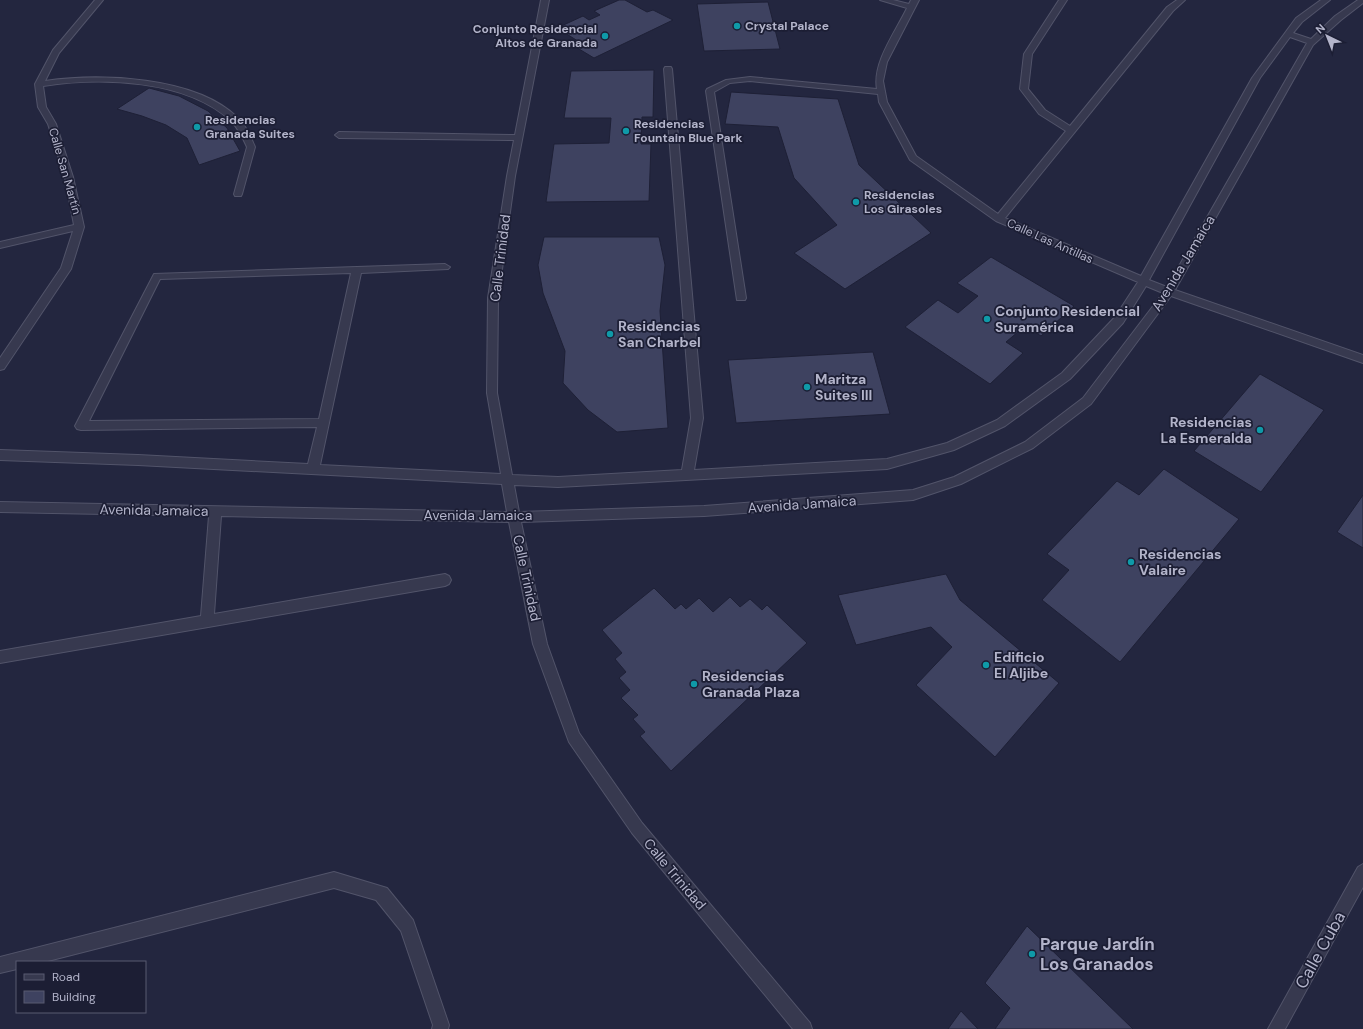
<svg xmlns="http://www.w3.org/2000/svg" width="1363" height="1029" viewBox="0 0 1363 1029" font-family="'DM Sans',sans-serif">
<style>
.building{fill:#3e4260;stroke:#1e2036}
.lines{fill:none;stroke-linecap:round;stroke-linejoin:round}
.minor-casing{stroke:#52546a;stroke-width:2}
.minor{fill:#37394f;fill-rule:evenodd}
.culture-dot{fill:#0f9aa8;stroke:#1c1e34;stroke-width:1.5}
.labels{text-anchor:middle;dominant-baseline:central;stroke-width:3.5;stroke-linejoin:round;paint-order:stroke}
.far-poi-label{font-size:12px;font-weight:bold;fill:#b3b4ca;stroke:#1c1e34;text-anchor:start}
.far-street-label{font-size:12px;fill:#b3b4ca;stroke:#1c1e34}
.street-label{font-size:14px;fill:#b3b4ca;stroke:#1c1e34}
.poi-label{font-size:14px;font-weight:bold;fill:#b3b4ca;stroke:#1c1e34;text-anchor:start}
.near-poi-label{font-size:17px;font-weight:bold;fill:#b3b4ca;stroke:#1c1e34;text-anchor:start}
.near-street-label{font-size:17px;fill:#b3b4ca;stroke:#1c1e34}
</style>
<rect width="100%" height="100%" fill="#23263f"/>
<path class="building" d="M619 0H625L647 12 653 10 673 20 594 58 574 46 581 43 557 28 583 16 589 20 600 15 594 11Z
M768 2 780 49 704 51 697 4Z
M654 70 653 117H642L641 144H651L649 201 546 202 554 144 609 143 611 118H564L571 71Z
M149 88 179 96 208 111 227 128 240 151 199 165 187 138 166 125 142 116 117 109Z
M731 92 838 99 859 165 931 233 845 289 794 253 837 225 794 178 778 127 725 124Z
M544 237H659L665 265 660 311 668 428 617 432 588 410 563 383 565 351 543 293 538 265Z
M991 257 1074 306 1041 336 1025 326 1006 342 1023 353 990 384 905 327 938 300 958 313 978 296 957 283Z
M873 352 890 414 736 423 728 360Z
M1260 374 1324 410 1261 492 1194 451Z
M1164 469 1239 519 1120 662 1042 600 1069 570 1047 554 1117 481 1139 495Z
M1363 495V548L1337 532Z
M946 574 960 600 1059 683 995 757 916 685 952 647 931 627 856 645 838 595Z
M654 588 675 609 681 604 686 609 699 598 713 612 730 597 740 607 750 599 762 610 767 605 807 643 671 771 640 736 645 732 633 719 638 715 621 698 630 690 619 678 626 672 615 659 622 653 602 630Z
M1027 926 1133 1029H995L1010 1008 985 983Z
M961 1011 978 1029H948Z"/>
<g class="lines">
<g class="minor-casing">
<path id="minor" d="M95 0H103L59 53 45 81C99 73 196 76 238 118 246 126 251 137 255 147L242 194 241 196H235L234 194 247 147C243 138 238 128 231 121 186 79 100 77 43 86L46 107 56 124 73 177 84 227 71 269 4 369 0 370V358L61 268 73 231 0 248V242L74 225 65 177 48 124 38 107 35 84 53 50Z
M541 0H549L515 176 498 298 497 393 512 475 558 477 682 470 691 418 664 69 665 67H671L672 69 703 418 694 470 887 459 947 443 997 420 1062 373 1115 317 1138 282 996 221 910 160 879 102 878 94 750 81 730 83 714 92 746 298 745 300H737L706 91 707 89 726 80 750 77 877 89C872 63 896 31 907 8L880 0H893L909 4 911 0H919L887 62 883 81 887 102 916 156 998 214 1066 131 1039 114 1020 89 1024 54 1059 0H1067L1032 54 1028 89 1045 110 1070 126 1167 7 1177 0H1185L1173 11 1005 218 1141 276 1252 78 1296 18 1321 0H1330L1302 22 1293 33 1311 39 1335 16 1358 0H1363V3L1341 20 1313 45 1175 290 1363 355V363L1171 296 1091 404 1033 448 961 484 913 500 704 516 521 522 547 644 579 733 642 823 810 1023 812 1029H793L632 833 569 742 533 644 509 522 221 516 214 614 445 574 449 576 451 580 449 584 445 586 0 663V651L201 616 209 516 0 512V502L507 512 502 484 138 465 0 460V450L138 455 308 464 317 427 81 430 77 429 75 426 154 274 445 264 450 267 448 269 361 273 320 465 501 474 487 393 488 298 507 176 514 140 339 138 335 135 339 132 515 135ZM1290 37 1307 43 1167 287 1149 280 1260 78ZM351 273 319 419 89 421 160 279ZM1146 286 1163 293 1083 398 1025 442 954 477 913 490 704 506 519 512 514 485 558 487 887 469 954 450 1005 426 1070 379 1123 323Z
M1363 864V887L1285 1029H1268L1358 867Z
M334 872 387 888 413 920 449 1025 448 1029H432L433 1025 401 931 376 900 334 888 44 962H17V969L0 973V957Z"/>
</g>
<use href="#minor" class="minor"/>
</g>
<g class="culture-dot">
<circle cx="737" cy="26" r="4"/>
<circle cx="605" cy="36" r="4"/>
<circle cx="197" cy="127" r="4"/>
<circle cx="626" cy="131" r="4"/>
<circle cx="856" cy="202" r="4"/>
<circle cx="987" cy="319" r="4"/>
<circle cx="610" cy="334" r="4"/>
<circle cx="807" cy="387" r="4"/>
<circle cx="1260" cy="430" r="4"/>
<circle cx="1131" cy="562" r="4"/>
<circle cx="986" cy="665" r="4"/>
<circle cx="694" cy="684" r="4"/>
<circle cx="1032" cy="954" r="4"/>
</g>
<g class="labels">
<g class="far-poi-label">
<text x="745" y="26">Crystal Palace</text>
<text x="597" y="29" text-anchor="end">Conjunto Residencial<tspan x="597" dy="14">Altos de Granada</tspan></text>
<text x="205" y="120">Residencias<tspan x="205" dy="14">Granada Suites</tspan></text>
<text x="634" y="124">Residencias<tspan x="634" dy="14">Fountain Blue Park</tspan></text>
<text x="864" y="195">Residencias<tspan x="864" dy="14">Los Girasoles</tspan></text>
</g>
<g class="far-street-label">
<text transform="translate(65 171) rotate(74)">Calle San Martín</text>
<text transform="translate(1050 241) rotate(24)">Calle Las Antillas</text>
</g>
<g class="street-label">
<text transform="translate(500 258) rotate(-83)">Calle Trinidad</text>
<text transform="translate(1183 263) rotate(-59)">Avenida Jamaica</text>
<text transform="translate(802 504) rotate(-4)">Avenida Jamaica</text>
<text transform="translate(154 510) rotate(1)">Avenida Jamaica</text>
<text x="478" y="515">Avenida Jamaica</text>
<text transform="translate(527 578) rotate(78)">Calle Trinidad</text>
<text transform="translate(675 874) rotate(50)">Calle Trinidad</text>
</g>
<g class="poi-label">
<text x="995" y="311">Conjunto Residencial<tspan x="995" dy="16">Suramérica</tspan></text>
<text x="618" y="326">Residencias<tspan x="618" dy="16">San Charbel</tspan></text>
<text x="815" y="379">Maritza<tspan x="815" dy="16">Suites III</tspan></text>
<text x="1252" y="422" text-anchor="end">Residencias<tspan x="1252" dy="16">La Esmeralda</tspan></text>
<text x="1139" y="554">Residencias<tspan x="1139" dy="16">Valaire</tspan></text>
<text x="994" y="657">Edificio<tspan x="994" dy="16">El Aljibe</tspan></text>
<text x="702" y="676">Residencias<tspan x="702" dy="16">Granada Plaza</tspan></text>
</g>
<g class="near-poi-label">
<text x="1040" y="944">Parque Jardín<tspan x="1040" dy="20">Los Granados</tspan></text>
</g>
<g class="near-street-label">
<text transform="translate(1320 950) rotate(-61)">Calle Cuba</text>
</g>
</g>
<rect x="16" y="961" width="130" height="52" fill="#1c1e34" stroke="#585a70"/>
<rect x="24" y="974" width="20" height="6" fill="#37394f" stroke="#585a70"/>
<text x="52" y="981" font-size="12" fill="#b3b4ca">Road</text>
<rect x="24" y="991" width="20" height="12" fill="#3e4260" stroke="#585a70"/>
<text x="52" y="1001" font-size="12" fill="#b3b4ca">Building</text>
<g transform="translate(1327 36) rotate(317)" stroke="#1c1e34" stroke-width="3" paint-order="stroke">
<path d="M0-3L7 15L0 10L-7 15Z" fill="#b3b4ca"/>
<text y="-6" font-size="11" font-weight="bold" text-anchor="middle" fill="#b3b4ca">N</text>
</g>
</svg>
